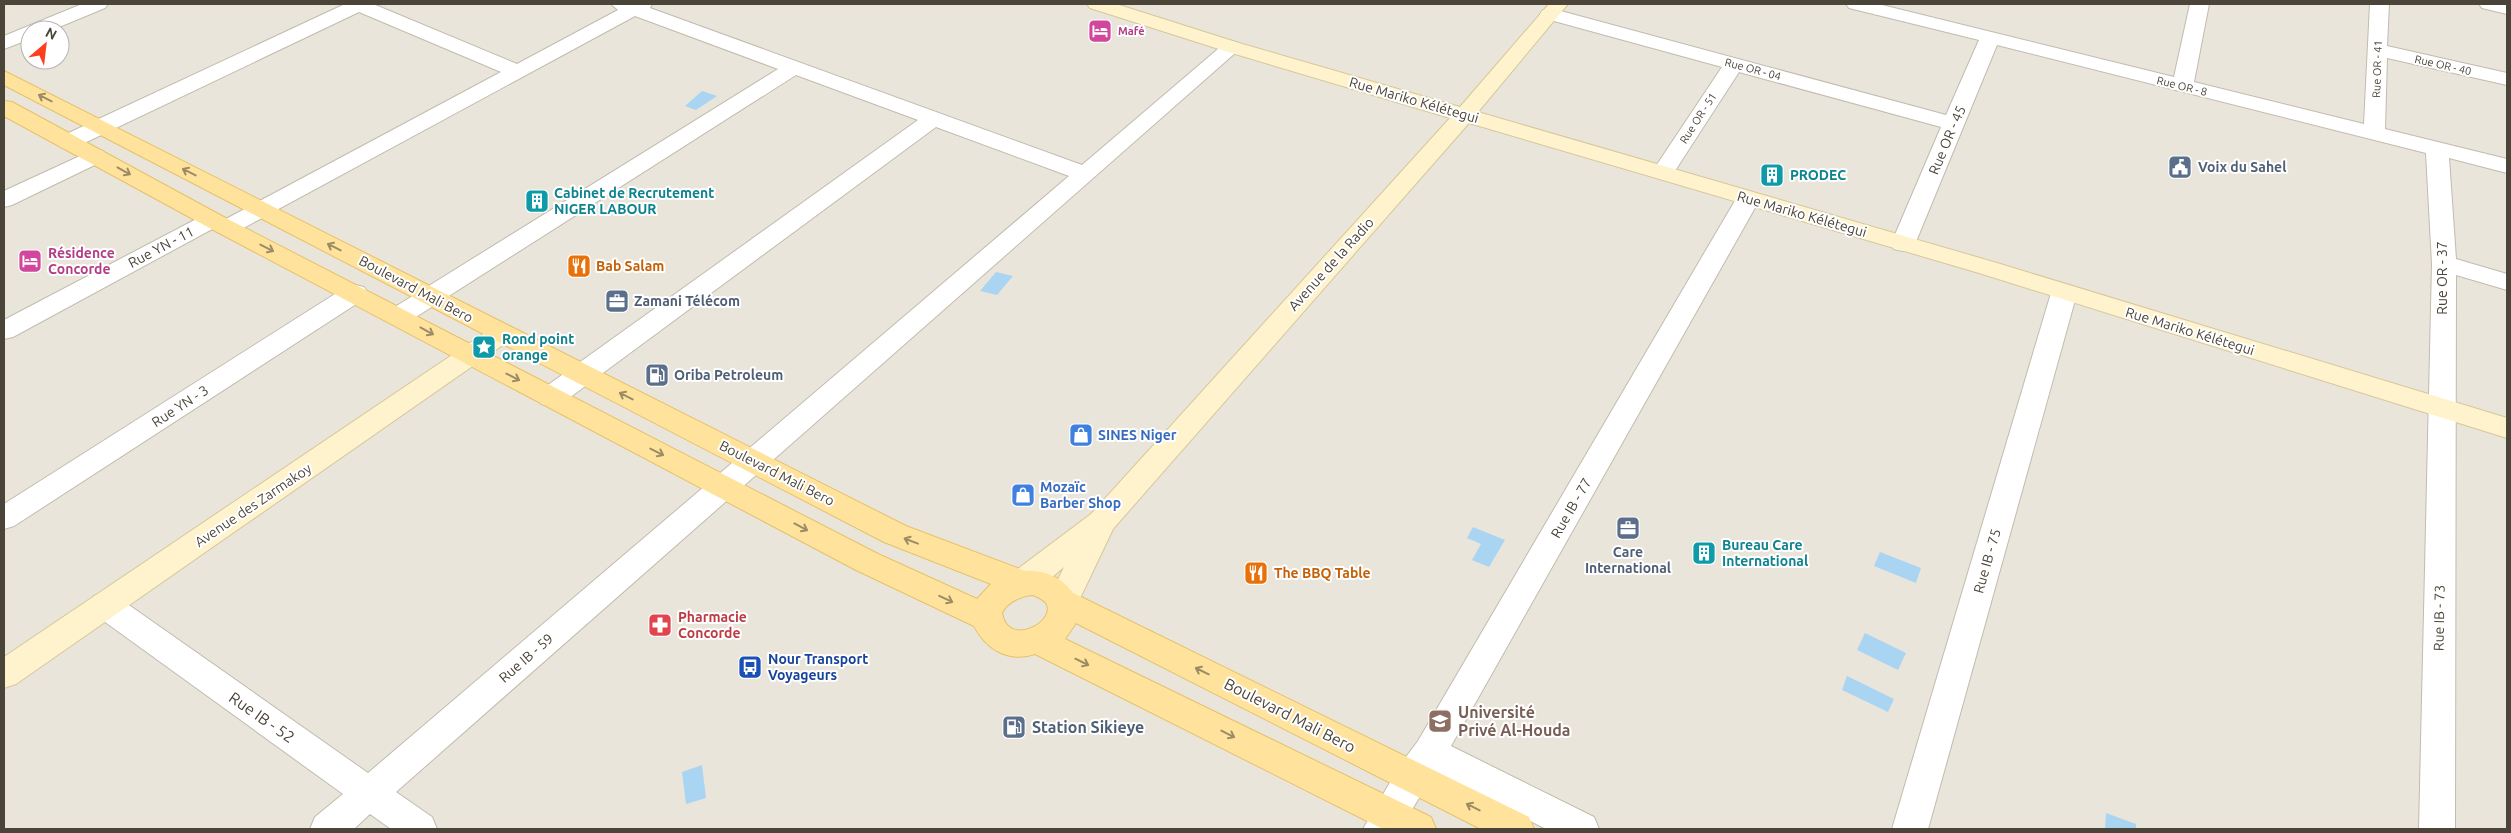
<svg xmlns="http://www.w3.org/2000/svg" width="2511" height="833" viewBox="0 0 2511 833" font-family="Ubuntu,sans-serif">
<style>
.residential{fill:#eae5da;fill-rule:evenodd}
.water{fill:#a9d4f2}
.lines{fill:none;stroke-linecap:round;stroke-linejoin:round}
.street-casing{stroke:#c2bbae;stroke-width:2}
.secondary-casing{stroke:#d6c79b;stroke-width:2}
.primary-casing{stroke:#e6c16a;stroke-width:2}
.street{fill:#fff;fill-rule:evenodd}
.secondary{fill:#fff3cd;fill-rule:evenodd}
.primary{fill:#ffe39c;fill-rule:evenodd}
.oneway{stroke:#9c8c66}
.labels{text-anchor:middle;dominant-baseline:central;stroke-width:4;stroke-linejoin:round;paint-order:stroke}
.far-hotel-label{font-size:11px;font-weight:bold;fill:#b23c85;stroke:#fff;text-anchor:start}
.far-street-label{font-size:11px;fill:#4b4439;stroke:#fff}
.street-label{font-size:14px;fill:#4b4439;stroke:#fff}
.service-label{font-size:14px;font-weight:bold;fill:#4e5e75;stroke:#fff;text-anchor:start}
.culture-label{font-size:14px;font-weight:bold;fill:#0d838f;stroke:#fff;text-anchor:start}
.hotel-label{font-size:14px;font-weight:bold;fill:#b23c85;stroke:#fff;text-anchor:start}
.food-label{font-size:14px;font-weight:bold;fill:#c56008;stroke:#fff;text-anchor:start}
.shop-label{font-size:14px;font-weight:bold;fill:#366cbe;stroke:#fff;text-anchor:start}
.health-label{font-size:14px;font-weight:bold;fill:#be3a42;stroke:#fff;text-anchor:start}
.transit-label{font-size:14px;font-weight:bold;fill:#164399;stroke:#fff;text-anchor:start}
.near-education-label{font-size:16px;font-weight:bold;fill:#785e54;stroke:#fff;text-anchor:start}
.near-street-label{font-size:16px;fill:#4b4439;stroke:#fff}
.near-service-label{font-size:16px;font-weight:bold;fill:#4e5e75;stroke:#fff;text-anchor:start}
</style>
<rect width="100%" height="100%" fill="#f6f3ec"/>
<path class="residential" d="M4 4H2507V829H4ZM30 30H60V60H30Z"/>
<path class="water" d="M702 91 717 96 696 110 685 106Z
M996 272 1013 276 997 295 980 291Z
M1473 527 1505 540 1489 567 1472 560 1481 544 1467 538Z
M1880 552 1921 568 1916 583 1874 566Z
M1865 633 1906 653 1898 670 1857 650Z
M1847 676 1894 699 1888 712 1842 690Z
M702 765 706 798 686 804 682 772Z
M2106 813 2136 824V829H2105Z"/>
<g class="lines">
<g class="street-casing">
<path id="street" d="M82 4H108L105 8 52 30H30V39L4 49V36Z
M345 4H373L517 64 618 10 611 4H652L650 8 1082 165 1225 43 1232 41 1239 43 1242 47 396 792 432 817 437 829H391L370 814 354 829H310L315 817 343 794 94 614 89 605 94 596 105 592 116 596 368 773 1069 176 936 127 561 404 551 406 541 404 537 397 541 390 918 120 796 75 408 322 399 324 390 322 386 316 390 310 778 69 635 16 236 232 228 234 220 232 216 227 13 337 4 339V320L204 215 212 213 220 215 224 220 501 72 359 12 76 147 68 149 60 147 57 142 60 137Z
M1846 4H1878L2174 77 2190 4H2209L2194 82 2364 124 2370 4H2389L2387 46 2507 73V85L2387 58 2385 129 2507 159V173L2449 158 2456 259 2507 274V290L2456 275 2455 829H2419L2432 264 2426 153 1997 45 1915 244 1912 249 1903 251 1894 249 1891 244 1941 127 1739 72 1671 177 1663 179 1655 177 1652 172 1722 67 1543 18 1540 14 1543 10H1557L1946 115 1979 40 1849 8Z
M2479 4H2507V14L2482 8Z
M95 149 103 151 106 156 103 161 12 205 4 207V191Z
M1748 192 1756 194 1760 199 1451 746 1594 817 1599 829H1546L1435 772 1400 829H1363L1400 765 1418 741 1736 199 1740 194Z
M355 285 364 287 368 293 364 299 14 526 4 529V504L346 287Z
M2064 285 2073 287 2077 293 1928 829H1892L2051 293 2055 287Z"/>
</g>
<g class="secondary-casing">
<path id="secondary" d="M1087 4H1116L1239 43 1460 107 1549 4H1568L1478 112 1997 263 2507 418V438L1979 273 1469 123 1113 529 1074 611 1063 615 1052 611 1047 602 1064 567C1048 580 1033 599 1011 592L1007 583 1011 574 1091 514 1450 118 1225 51 1090 8Z
M501 325 510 328 514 334 510 340 16 684 4 688V657L492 328Z"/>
</g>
<g class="primary-casing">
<path id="primary" d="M4 71 906 526 1025 571C1043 569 1063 578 1073 593L1529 817 1534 829H1481L1076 623 1065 639 1431 817 1436 829H1383L1035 654C1008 663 986 649 974 626L856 570 204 225 4 116V101L12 102 220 215 878 554 977 599 991 584 884 542 4 85ZM1033 595C1037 597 1043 599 1046 603 1058 621 1008 649 1002 613 1007 602 1021 596 1033 595Z"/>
</g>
<use href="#street" class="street"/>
<use href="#secondary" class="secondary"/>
<use href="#primary" class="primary"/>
</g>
<defs><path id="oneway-shaft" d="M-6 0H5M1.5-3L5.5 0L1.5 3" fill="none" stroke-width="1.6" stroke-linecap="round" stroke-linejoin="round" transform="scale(1.25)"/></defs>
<g class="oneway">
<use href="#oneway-shaft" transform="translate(45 98) rotate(-153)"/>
<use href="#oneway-shaft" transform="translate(124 171) rotate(29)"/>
<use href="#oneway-shaft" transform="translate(189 172) rotate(-153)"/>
<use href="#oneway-shaft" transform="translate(334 247) rotate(-153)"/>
<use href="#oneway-shaft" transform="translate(267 248) rotate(27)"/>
<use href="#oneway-shaft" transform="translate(427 331) rotate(29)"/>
<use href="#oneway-shaft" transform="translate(513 377) rotate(27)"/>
<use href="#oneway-shaft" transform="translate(626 396) rotate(-153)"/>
<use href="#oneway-shaft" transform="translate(657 452) rotate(27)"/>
<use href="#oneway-shaft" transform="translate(801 527) rotate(28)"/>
<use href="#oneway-shaft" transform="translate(911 541) rotate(-159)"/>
<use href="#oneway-shaft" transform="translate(946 599) rotate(25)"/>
<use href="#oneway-shaft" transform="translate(1082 662) rotate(26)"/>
<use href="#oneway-shaft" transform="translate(1202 671) rotate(-154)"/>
<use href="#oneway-shaft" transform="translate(1228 734) rotate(27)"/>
<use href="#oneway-shaft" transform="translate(1473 807) rotate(-153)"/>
</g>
<defs>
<g id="hotel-square" transform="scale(1.25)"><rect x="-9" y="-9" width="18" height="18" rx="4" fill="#d1479c" stroke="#fff"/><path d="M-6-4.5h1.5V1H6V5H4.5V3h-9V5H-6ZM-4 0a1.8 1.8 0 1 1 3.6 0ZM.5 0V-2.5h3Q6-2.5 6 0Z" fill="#fff"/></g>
<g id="civic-square" transform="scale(1.25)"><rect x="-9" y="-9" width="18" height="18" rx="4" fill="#5c6f8a" stroke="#fff"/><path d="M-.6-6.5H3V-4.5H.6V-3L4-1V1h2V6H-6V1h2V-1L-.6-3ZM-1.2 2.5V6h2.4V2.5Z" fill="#fff"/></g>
<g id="building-square" transform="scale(1.25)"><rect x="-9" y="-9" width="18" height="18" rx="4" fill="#0f9aa8" stroke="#fff"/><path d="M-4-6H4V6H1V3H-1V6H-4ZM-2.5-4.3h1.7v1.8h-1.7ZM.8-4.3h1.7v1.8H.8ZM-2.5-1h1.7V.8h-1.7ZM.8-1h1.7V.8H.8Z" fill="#fff"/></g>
<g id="restaurant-square" transform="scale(1.25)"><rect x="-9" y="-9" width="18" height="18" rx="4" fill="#e8710a" stroke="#fff"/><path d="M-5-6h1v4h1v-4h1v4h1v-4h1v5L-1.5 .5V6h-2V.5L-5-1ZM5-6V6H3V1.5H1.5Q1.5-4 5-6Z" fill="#fff"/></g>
<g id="office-square" transform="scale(1.25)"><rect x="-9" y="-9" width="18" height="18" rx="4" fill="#5c6f8a" stroke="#fff"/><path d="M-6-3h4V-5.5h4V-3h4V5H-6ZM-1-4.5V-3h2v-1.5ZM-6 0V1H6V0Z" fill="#fff"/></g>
<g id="sight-square" transform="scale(1.25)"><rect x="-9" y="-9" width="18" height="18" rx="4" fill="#0f9aa8" stroke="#fff"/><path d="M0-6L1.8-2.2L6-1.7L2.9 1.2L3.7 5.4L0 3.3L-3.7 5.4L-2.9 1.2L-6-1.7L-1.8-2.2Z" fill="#fff"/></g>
<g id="fuel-square" transform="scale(1.25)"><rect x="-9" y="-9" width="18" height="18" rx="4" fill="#5c6f8a" stroke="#fff"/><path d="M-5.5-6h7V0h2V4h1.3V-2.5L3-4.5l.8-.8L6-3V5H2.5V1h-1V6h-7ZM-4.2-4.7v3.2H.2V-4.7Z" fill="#fff"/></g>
<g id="shop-square" transform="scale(1.25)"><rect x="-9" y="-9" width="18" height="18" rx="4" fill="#3f7fe0" stroke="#fff"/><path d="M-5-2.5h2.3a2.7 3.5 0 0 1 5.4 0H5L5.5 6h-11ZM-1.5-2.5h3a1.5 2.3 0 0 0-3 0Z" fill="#fff"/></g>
<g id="pharmacy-square" transform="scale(1.25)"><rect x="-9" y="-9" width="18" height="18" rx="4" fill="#e0444e" stroke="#fff"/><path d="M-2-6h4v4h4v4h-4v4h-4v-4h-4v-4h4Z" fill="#fff"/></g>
<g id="bus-square" transform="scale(1.25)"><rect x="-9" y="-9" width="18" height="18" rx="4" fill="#1a4fb4" stroke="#fff"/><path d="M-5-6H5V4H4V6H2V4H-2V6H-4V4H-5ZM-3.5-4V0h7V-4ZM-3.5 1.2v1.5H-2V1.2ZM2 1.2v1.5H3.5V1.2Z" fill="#fff"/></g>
<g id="university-square" transform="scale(1.25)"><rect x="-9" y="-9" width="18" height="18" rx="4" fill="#8d6e63" stroke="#fff"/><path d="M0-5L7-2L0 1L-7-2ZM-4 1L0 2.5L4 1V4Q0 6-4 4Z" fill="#fff"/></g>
</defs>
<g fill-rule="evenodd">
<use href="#hotel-square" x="1100" y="31"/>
<use href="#civic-square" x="2180" y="167"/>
<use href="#building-square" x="1772" y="175"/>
<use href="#building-square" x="537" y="201"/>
<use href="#hotel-square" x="30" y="261"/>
<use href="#restaurant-square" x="579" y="266"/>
<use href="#office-square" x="617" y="301"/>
<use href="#sight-square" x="484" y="347"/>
<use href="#fuel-square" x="657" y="375"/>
<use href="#shop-square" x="1081" y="435"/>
<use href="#shop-square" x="1023" y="495"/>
<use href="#office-square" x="1628" y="528"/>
<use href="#building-square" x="1704" y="553"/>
<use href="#restaurant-square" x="1256" y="573"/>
<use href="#pharmacy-square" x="660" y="625"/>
<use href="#bus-square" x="750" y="667"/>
<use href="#university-square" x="1440" y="721"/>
<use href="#fuel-square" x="1014" y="727"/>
</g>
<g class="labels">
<g class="far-hotel-label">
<text x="1118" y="31">Mafé</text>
</g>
<g class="far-street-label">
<text transform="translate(2443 65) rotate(13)">Rue OR - 40</text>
<text transform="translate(1753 69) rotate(15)">Rue OR - 04</text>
<text transform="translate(2377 69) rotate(-88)">Rue OR - 41</text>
<text transform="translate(2182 86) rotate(14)">Rue OR - 8</text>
<text transform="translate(1698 118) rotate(-57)">Rue OR - 51</text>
</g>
<g class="street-label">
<text transform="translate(1414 100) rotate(16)">Rue Mariko Kélétegui</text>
<text transform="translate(1947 140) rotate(-67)">Rue OR - 45</text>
<text transform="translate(1802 214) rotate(16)">Rue Mariko Kélétegui</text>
<text transform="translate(161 247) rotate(-28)">Rue YN - 11</text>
<text transform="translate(1331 264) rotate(-48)">Avenue de la Radio</text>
<text transform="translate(2442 278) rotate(-90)">Rue OR - 37</text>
<text transform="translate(416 289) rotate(28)">Boulevard Mali Bero</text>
<text transform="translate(2190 331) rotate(17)">Rue Mariko Kélétegui</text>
<text transform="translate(180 406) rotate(-33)">Rue YN - 3</text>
<text transform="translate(777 473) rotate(27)">Boulevard Mali Bero</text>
<text transform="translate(253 505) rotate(-34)">Avenue des Zarmakoy</text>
<text transform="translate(1571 508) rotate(-60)">Rue IB - 77</text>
<text transform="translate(1987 561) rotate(-74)">Rue IB - 75</text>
<text transform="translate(2439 618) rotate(-89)">Rue IB - 73</text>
<text transform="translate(526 658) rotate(-41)">Rue IB - 59</text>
</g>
<g class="service-label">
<text x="2198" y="167">Voix du Sahel</text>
<text x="634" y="301">Zamani Télécom</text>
<text x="674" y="375">Oriba Petroleum</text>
<text x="1628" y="552" text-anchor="middle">Care<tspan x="1628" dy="16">International</tspan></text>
</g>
<g class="culture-label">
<text x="1790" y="175">PRODEC</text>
<text x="554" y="193">Cabinet de Recrutement<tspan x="554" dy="16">NIGER LABOUR</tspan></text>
<text x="502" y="339">Rond point<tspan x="502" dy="16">orange</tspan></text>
<text x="1722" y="545">Bureau Care<tspan x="1722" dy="16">International</tspan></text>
</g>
<g class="hotel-label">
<text x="48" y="253">Résidence<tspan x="48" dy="16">Concorde</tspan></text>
</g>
<g class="food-label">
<text x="596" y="266">Bab Salam</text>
<text x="1274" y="573">The BBQ Table</text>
</g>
<g class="shop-label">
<text x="1098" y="435">SINES Niger</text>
<text x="1040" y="487">Mozaïc<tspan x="1040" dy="16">Barber Shop</tspan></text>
</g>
<g class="health-label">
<text x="678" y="617">Pharmacie<tspan x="678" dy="16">Concorde</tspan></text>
</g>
<g class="transit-label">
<text x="768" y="659">Nour Transport<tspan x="768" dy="16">Voyageurs</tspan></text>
</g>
<g class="near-education-label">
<text x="1458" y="712">Université<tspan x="1458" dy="18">Privé Al-Houda</tspan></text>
</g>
<g class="near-street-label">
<text transform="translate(1290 715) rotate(27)">Boulevard Mali Bero</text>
<text transform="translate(262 717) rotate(35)">Rue IB - 52</text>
</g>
<g class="near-service-label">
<text x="1032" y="727">Station Sikieye</text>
</g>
</g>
<rect width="2511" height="833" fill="none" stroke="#4b4439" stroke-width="10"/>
<g transform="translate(45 45) rotate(28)"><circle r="24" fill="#ffffff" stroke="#b7b4b0"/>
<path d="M0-4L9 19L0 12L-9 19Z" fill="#fc3f1d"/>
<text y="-8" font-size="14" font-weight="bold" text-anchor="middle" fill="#4b4439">N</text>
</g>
</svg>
